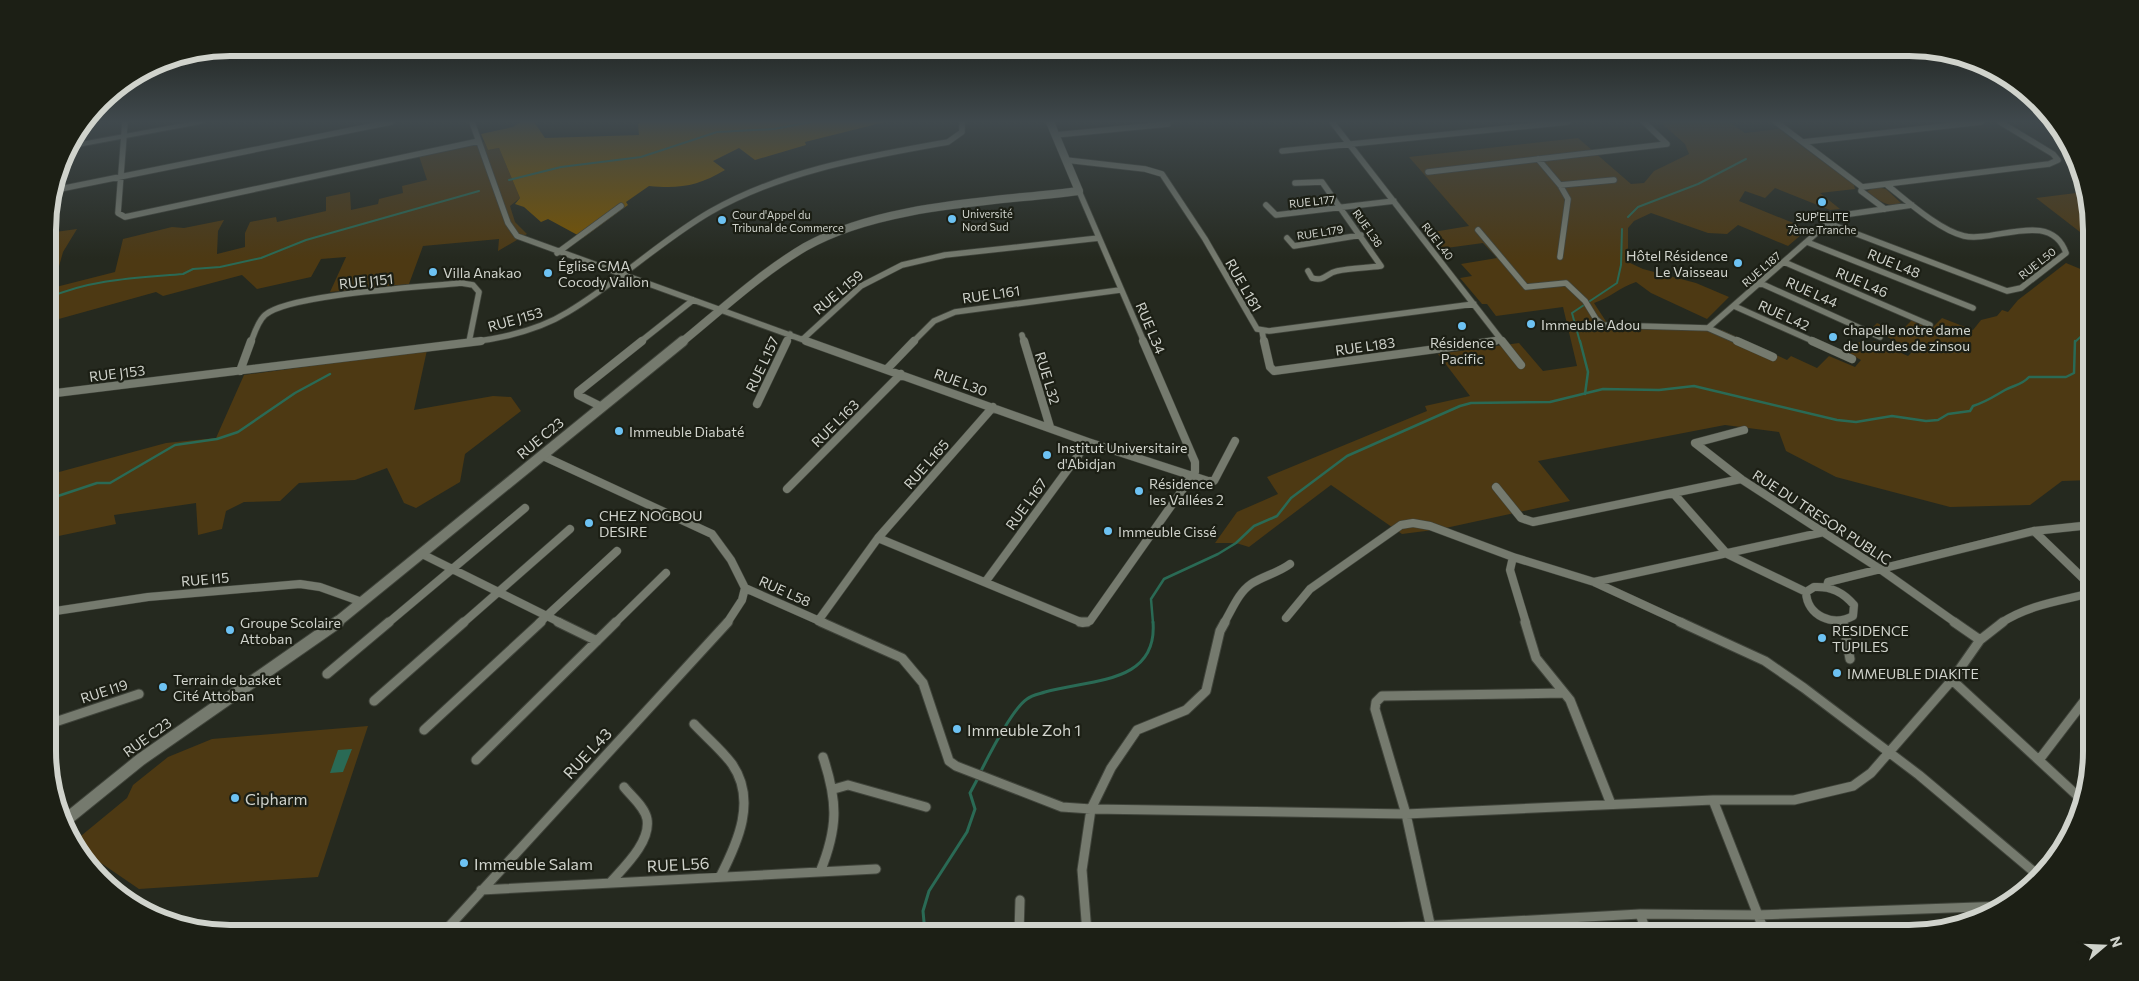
<svg xmlns="http://www.w3.org/2000/svg" width="2139" height="981" viewBox="0 0 2139 981" font-family="Commissioner,sans-serif">
<style>
.green{fill:#4d3913}
.forest{fill:#795500}
.water{fill:#2a6a55}
.lines{fill:none;stroke-linecap:round;stroke-linejoin:round}
.stream-far2{stroke:#2a6a55;stroke-width:2}
.stream-far1{stroke:#2a6a55;stroke-width:2.5}
.stream{stroke:#2a6a55;stroke-width:3}
.minor-far2-casing{stroke:#40443b;stroke-width:7}
.minor-far1-casing{stroke:#40443b;stroke-width:9}
.minor-casing{stroke:#40443b;stroke-width:11}
.tertiary-far2-casing{stroke:#40443b;stroke-width:9}
.tertiary-far1-casing{stroke:#40443b;stroke-width:12}
.tertiary-casing{stroke:#40443b;stroke-width:14}
.secondary-casing{stroke:#40443b;stroke-width:2}
.minor-far2{stroke:#757a6e;stroke-width:5.5}
.minor-far1{stroke:#757a6e;stroke-width:8}
.minor{stroke:#757a6e;stroke-width:9}
.tertiary-far2{stroke:#757a6e;stroke-width:8}
.tertiary-far1{stroke:#757a6e;stroke-width:10}
.tertiary{stroke:#757a6e;stroke-width:12}
.secondary{fill:#757a6e;fill-rule:evenodd}
.poi-dot{fill:#6dc2f3;stroke:#1c1f15;stroke-width:2}
.labels{text-anchor:middle;dominant-baseline:central;stroke-width:4.5;stroke-linejoin:round;paint-order:stroke}
.far-street-label{font-size:11px;fill:#d0d3cc;stroke:#1c1f15}
.far-poi-label{font-size:11px;fill:#d0d3cc;stroke:#1c1f15;text-anchor:start}
.poi-label{font-size:14px;fill:#d0d3cc;stroke:#1c1f15;text-anchor:start}
.street-label{font-size:14px;fill:#d0d3cc;stroke:#1c1f15}
.near-poi-label{font-size:16px;fill:#d0d3cc;stroke:#1c1f15;text-anchor:start}
.near-street-label{font-size:16px;fill:#d0d3cc;stroke:#1c1f15}
.rim{fill:none;stroke:#d0d3cc;stroke-width:6}
</style>
<rect width="100%" height="100%" fill="#25291f"/>
<path class="green" d="M1660 122H1729L1745 133 1779 129 1854 185 1855 189 1820 193 1840 209 1830 210 1775 188 1765 198 1745 191 1739 201 1808 229 1788 246 1738 225 1727 234 1708 233 1651 213 1634 221 1628 228V262L1643 269 1696 283 1729 297 1707 319 1651 293 1636 282C1620 287 1610 298 1594 303L1609 326 1722 330 1787 360 1791 356 1817 368 1829 356 1855 367 1861 360 1848 353 1859 342 1869 346 1874 341 1908 356 1914 350 1871 329 1877 323 1899 333 1912 320 1932 328 1942 318 1973 330 1981 320 1997 316 2002 310 2008 312 2018 300 2066 263 2090 273 2091 480 2062 481 2030 505 1950 507 1836 477 1786 451 1779 432 1725 425 1538 461 1570 501 1441 529 1402 534 1331 485 1249 547 1236 543H1215L1237 512 1278 494 1267 477 1427 411 1425 406 1470 396 1438 354 1519 343 1543 371 1577 366 1563 307 1496 316 1487 304H1482L1460 278 1472 276 1461 264 1497 258 1483 243 1439 249 1427 233 1469 226 1409 157 1578 138 1631 184 1644 183 1654 171 1689 154 1685 144Z
M484 142 488 150 499 148 520 198 510 206 515 222 527 234 498 251 499 239 423 246 409 284 330 292 346 257 321 259 311 277 257 289 242 275 163 296 156 292 48 322V289L115 272 123 239 172 227 184 228 224 220 218 231 217 254 245 247V233L250 222 276 217 277 222 326 211V197L350 192 351 210 378 204 379 199 403 193 402 186 427 180 419 156Z
M1877 187 1886 189 1901 203C1887 209 1877 199 1867 191Z
M2084 192 2090 206V254L2087 252 2080 232 2036 198Z
M77 229 63 252 58 270 48 274V233Z
M427 350 414 410 493 396 511 397 521 411 465 454 460 482 416 508 404 503 387 468 355 480 299 483 280 501 244 502 226 511 222 529 198 535 196 503 114 515 116 524 49 538 48 475 166 443 216 438 244 375Z
M368 726 318 877 139 889 79 848 76 840 127 798 133 785 168 757 212 739Z"/>
<path class="forest" d="M520 122H534L545 138 639 135 638 124 640 122H885L805 142 806 145 755 160 739 148 713 161 725 170C698 186 680 189 649 186L626 202 628 205 583 238 548 219 541 222 524 207 515 204 520 198 499 148 488 150 481 134 513 127Z"/>
<path class="water" d="M352 749 343 772 330 773 338 750Z"/>
<g class="lines">
<path class="stream-far2" d="M509 180 561 167 641 157 717 132 774 129 811 122
M1628 217 1638 207 1698 184 1746 159
M48 298C91 279 136 278 183 274L193 269 220 267 261 258 306 240 479 191
M1580 342 1572 313 1617 283 1621 265 1622 229
M2075 342 2090 328"/>
<path class="stream-far1" d="M1580 341 1588 372 1585 394
M49 499 97 483H110L175 445 217 439 238 432 295 393 330 374
M1153 623 1151 599 1164 579 1218 554 1236 543 1254 526 1277 516 1291 498 1347 456 1460 406 1471 403 1550 402 1603 389 1659 390 1694 386 1837 420 1856 422 1892 416 1926 421 1938 420 1948 414 1970 411 1973 406C1986 402 1993 397 2005 390 2014 385 2022 385 2029 377H2066L2074 373 2075 341"/>
<path class="stream" d="M980 773C989 755 1012 709 1027 699 1032 695 1039 694 1045 692 1089 679 1158 685 1153 622
M925 933 923 911 929 891 967 832 975 809 970 793 978 778"/>
<g class="minor-far2-casing">
<path id="minor-far2" d="M125 122 118 213 125 217 479 141
M472 122 508 223 517 236 809 342
M1332 122 1503 342
M1776 122 1862 187 1861 191 1885 209
M1055 135 1168 124
M1803 142 1981 122
M1282 151 1568 122
M1538 159 1560 185 1568 199 1560 257
M1066 160 1145 169 1162 174 1205 239 1257 329 1269 331 1474 304
M1428 172 1667 144 1644 122
M1295 183 1322 182 1381 266C1366 268 1351 268 1337 271 1326 273 1325 282 1312 278L1308 271
M1560 185 1614 180
M1862 187 2049 164 2058 160 2053 154 2000 122
M55 190 391 122
M1079 191 1144 342
M1266 205 1276 215 1394 201
M1828 223 2007 291 2021 288 2066 253C2051 209 1994 243 1964 236 1939 230 1907 201 1887 185
M1478 230 1526 287 1566 283 1585 301 1596 319 1603 325 1708 328 1740 342
M1287 238 1294 246 1361 235
M1807 242 1973 308
M557 253 621 206
M1784 262 1930 325
M1760 283 1880 337
M1734 306 1815 342
M1708 328 1836 216 1912 205
M1262 331 1264 342
M1022 335 1024 342
M803 339 861 286 902 265 945 255 1099 238
M251 342C254 334 258 321 265 315 289 294 424 287 461 283L473 285 479 292 469 342
M471 342C504 338 539 330 568 312 617 283 660 241 710 212 784 170 865 157 948 142L962 132V122
M640 342 693 300
M786 342 790 334
M913 342 934 321 955 312 1120 290
M1486 342 1502 340"/>
</g>
<g class="minor-far1-casing">
<path id="minor-far1" d="M806 341 1088 442 1208 481H1214L1235 441
M1024 341 1050 427
M1264 341 1270 367 1274 371 1495 341
M1502 341 1521 365
M1737 341 1773 357
M1812 341 1852 359
M887 369 914 341
M240 371 251 341
M48 394 481 341
M757 404 787 341
M602 407 578 395V392L642 341
M1744 430 1695 443 1741 479 1880 569 1956 623
M543 456 712 534 731 560 745 588 824 623
M1496 487 1521 518 1533 522 1741 479
M787 489 901 374
M1674 494 1727 554 1806 592
M2034 531 2091 586
M878 538 1083 623 1090 621 1195 472V462L1143 341
M422 554 561 623
M1513 557 1510 570 1526 623
M986 581 1088 442
M1594 582 1824 532
M1814 587C1831 586 1843 592 1854 605L1853 616C1833 627 1807 616 1806 592Z
M1827 587 1828 582 2034 531 2091 525
M49 612 148 597 300 584 320 587 362 602
M1286 618 1310 589 1401 525 1413 523 1430 526 1513 557 1594 582 1683 623
M818 621 878 538 993 407
M1843 621V623
M388 623 525 508
M463 623 570 529
M539 623 617 551
M615 623 666 573
M727 623 742 600 745 588
M1224 623C1232 610 1238 593 1251 584 1263 576 1278 573 1290 564
M2001 623C2028 605 2060 601 2091 593"/>
</g>
<g class="minor-casing">
<path id="minor" d="M558 622 597 641
M821 622 902 658 923 683 949 761 956 766 1062 807 1091 809 1406 814 1713 800H1794L1853 786 1871 773 1952 680 1980 640 2003 622
M1080 622H1087
M1525 622 1536 658 1570 700 1611 804
M1680 622 1765 661 1804 688 1919 775 2039 876
M1843 622 1850 659
M1954 622 1980 640
M327 674 389 622
M1952 680 2082 800
M374 701 464 622
M49 724 139 694
M694 724C706 737 721 749 732 764 757 800 738 842 720 877
M424 730 541 622
M476 760 616 622
M2039 760 2091 692
M834 789 848 785 926 807
M1713 800 1765 933
M820 872C838 828 838 802 823 757
M610 883C624 867 651 842 647 819 645 807 631 796 624 787
M481 890 876 869
M1640 914 1647 933
M443 933 728 622
M1019 933 1020 900
M1087 933 1082 870 1091 809 1111 768 1137 730 1186 710 1206 691 1220 631 1225 622
M1130 933 1313 932 1640 914 1757 915 2005 906
M1432 933 1406 814 1375 709 1376 702 1382 696 1564 693"/>
</g>
<g class="tertiary-far2-casing">
<path id="tertiary-far2" d="M682 342C721 310 761 273 805 247 881 204 993 202 1079 191L1050 122"/>
</g>
<g class="tertiary-far1-casing">
<path id="tertiary-far1" d="M336 623 683 341"/>
</g>
<g class="tertiary-casing">
<path id="tertiary" d="M67 819 140 760 338 622"/>
</g>
<g class="secondary-casing">
<path id="secondary" d="M190 122H204L200 124 67 149 70 144Z"/>
</g>
<use href="#minor-far2" class="minor-far2"/>
<use href="#minor-far1" class="minor-far1"/>
<use href="#minor" class="minor"/>
<use href="#tertiary-far2" class="tertiary-far2"/>
<use href="#tertiary-far1" class="tertiary-far1"/>
<use href="#tertiary" class="tertiary"/>
<use href="#secondary" class="secondary"/>
</g>
<linearGradient id="sky" x2="0" y2="1"><stop stop-color="#141711"/><stop offset="0.47" stop-color="#40494d"/><stop offset="1" stop-color="#40494d" stop-opacity="0"/></linearGradient>
<rect width="2139" height="259" fill="url(#sky)"/>
<g class="poi-dot">
<circle cx="1822" cy="202" r="5"/>
<circle cx="952" cy="219" r="5"/>
<circle cx="722" cy="220" r="5"/>
<circle cx="1738" cy="263" r="5"/>
<circle cx="433" cy="272" r="5"/>
<circle cx="548" cy="273" r="5"/>
<circle cx="1531" cy="324" r="5"/>
<circle cx="1462" cy="326" r="5"/>
<circle cx="1833" cy="337" r="5"/>
<circle cx="619" cy="431" r="5"/>
<circle cx="1047" cy="455" r="5"/>
<circle cx="1139" cy="491" r="5"/>
<circle cx="589" cy="523" r="5"/>
<circle cx="1108" cy="531" r="5"/>
<circle cx="230" cy="630" r="5"/>
<circle cx="1822" cy="638" r="5"/>
<circle cx="1837" cy="673" r="5"/>
<circle cx="163" cy="687" r="5"/>
<circle cx="957" cy="729" r="5"/>
<circle cx="235" cy="798" r="5"/>
<circle cx="464" cy="863" r="5"/>
</g>
<g class="labels">
<g class="far-street-label">
<text transform="translate(1312 201) rotate(-6)">RUE L177</text>
<text transform="translate(1368 228) rotate(55)">RUE L38</text>
<text transform="translate(1320 232) rotate(-9)">RUE L179</text>
<text transform="translate(1438 241) rotate(52)">RUE L40</text>
<text transform="translate(2037 263) rotate(-38)">RUE L50</text>
<text transform="translate(1761 269) rotate(-41)">RUE L187</text>
</g>
<g class="far-poi-label">
<text x="962" y="213">Université<tspan x="962" dy="13">Nord Sud</tspan></text>
<text x="732" y="214">Cour d'Appel du<tspan x="732" dy="13">Tribunal de Commerce</tspan></text>
<text x="1822" y="216" text-anchor="middle">SUP'ELITE<tspan x="1822" dy="13">7ème Tranche</tspan></text>
</g>
<g class="poi-label">
<text x="1728" y="255" text-anchor="end">Hôtel Résidence<tspan x="1728" dy="16">Le Vaisseau</tspan></text>
<text x="558" y="265">Église CMA<tspan x="558" dy="16">Cocody Vallon</tspan></text>
<text x="443" y="272">Villa Anakao</text>
<text x="1541" y="324">Immeuble Adou</text>
<text x="1843" y="329">chapelle notre dame<tspan x="1843" dy="16">de lourdes de zinsou</tspan></text>
<text x="1462" y="342" text-anchor="middle">Résidence<tspan x="1462" dy="16">Pacific</tspan></text>
<text x="629" y="431">Immeuble Diabaté</text>
<text x="1057" y="447">Institut Universitaire<tspan x="1057" dy="16">d'Abidjan</tspan></text>
<text x="1149" y="483">Résidence<tspan x="1149" dy="16">les Vallées 2</tspan></text>
<text x="599" y="515">CHEZ NOGBOU<tspan x="599" dy="16">DESIRE</tspan></text>
<text x="1118" y="531">Immeuble Cissé</text>
<text x="240" y="622">Groupe Scolaire<tspan x="240" dy="16">Attoban</tspan></text>
<text x="1832" y="630">RESIDENCE<tspan x="1832" dy="16">TUPILES</tspan></text>
<text x="1847" y="673">IMMEUBLE DIAKITE</text>
<text x="173" y="679">Terrain de basket<tspan x="173" dy="16">Cité Attoban</tspan></text>
</g>
<g class="street-label">
<text transform="translate(1894 263) rotate(22)">RUE L48</text>
<text transform="translate(366 281) rotate(-6)">RUE J151</text>
<text transform="translate(1862 282) rotate(23)">RUE L46</text>
<text transform="translate(1244 285) rotate(60)">RUE L181</text>
<text transform="translate(838 292) rotate(-40)">RUE L159</text>
<text transform="translate(1812 292) rotate(24)">RUE L44</text>
<text transform="translate(991 294) rotate(-8)">RUE L161</text>
<text transform="translate(1784 315) rotate(24)">RUE L42</text>
<text transform="translate(515 319) rotate(-16)">RUE J153</text>
<text transform="translate(1151 328) rotate(67)">RUE L34</text>
<text transform="translate(1365 346) rotate(-8)">RUE L183</text>
<text transform="translate(762 364) rotate(-65)">RUE L157</text>
<text transform="translate(117 373) rotate(-7)">RUE J153</text>
<text transform="translate(1048 378) rotate(73)">RUE L32</text>
<text transform="translate(961 382) rotate(20)">RUE L30</text>
<text transform="translate(835 423) rotate(-45)">RUE L163</text>
<text transform="translate(540 438) rotate(-40)">RUE C23</text>
<text transform="translate(926 464) rotate(-49)">RUE L165</text>
<text transform="translate(1026 504) rotate(-54)">RUE L167</text>
<text transform="translate(1822 517) rotate(33)">RUE DU TRESOR PUBLIC</text>
<text transform="translate(205 579) rotate(-5)">RUE I15</text>
<text transform="translate(785 591) rotate(24)">RUE L58</text>
<text transform="translate(104 691) rotate(-18)">RUE I19</text>
<text transform="translate(147 737) rotate(-36)">RUE C23</text>
</g>
<g class="near-poi-label">
<text x="967" y="729">Immeuble Zoh 1</text>
<text x="245" y="798">Cipharm</text>
<text x="474" y="863">Immeuble Salam</text>
</g>
<g class="near-street-label">
<text transform="translate(587 753) rotate(-47)">RUE L43</text>
<text transform="translate(678 864) rotate(-3)">RUE L56</text>
</g>
</g>
<path d="M0 0H2139V981H0ZM230 56H1909A174 174 0 0 1 2083 230V751A174 174 0 0 1 1909 925H230A174 174 0 0 1 56 751V230A174 174 0 0 1 230 56Z" fill="#1c1f15" fill-rule="evenodd"/>
<path class="rim" d="M230 56H1909A174 174 0 0 1 2083 230V751A174 174 0 0 1 1909 925H230A174 174 0 0 1 56 751V230A174 174 0 0 1 230 56Z"/>
<g transform="translate(2104 946) rotate(71)" stroke="#1c1f15" stroke-width="4" paint-order="stroke">
<path d="M0-4L9 19L0 12L-9 19Z" fill="#d0d3cc"/>
<text y="-8" font-size="14" font-weight="bold" text-anchor="middle" fill="#d0d3cc">N</text>
</g>
</svg>
